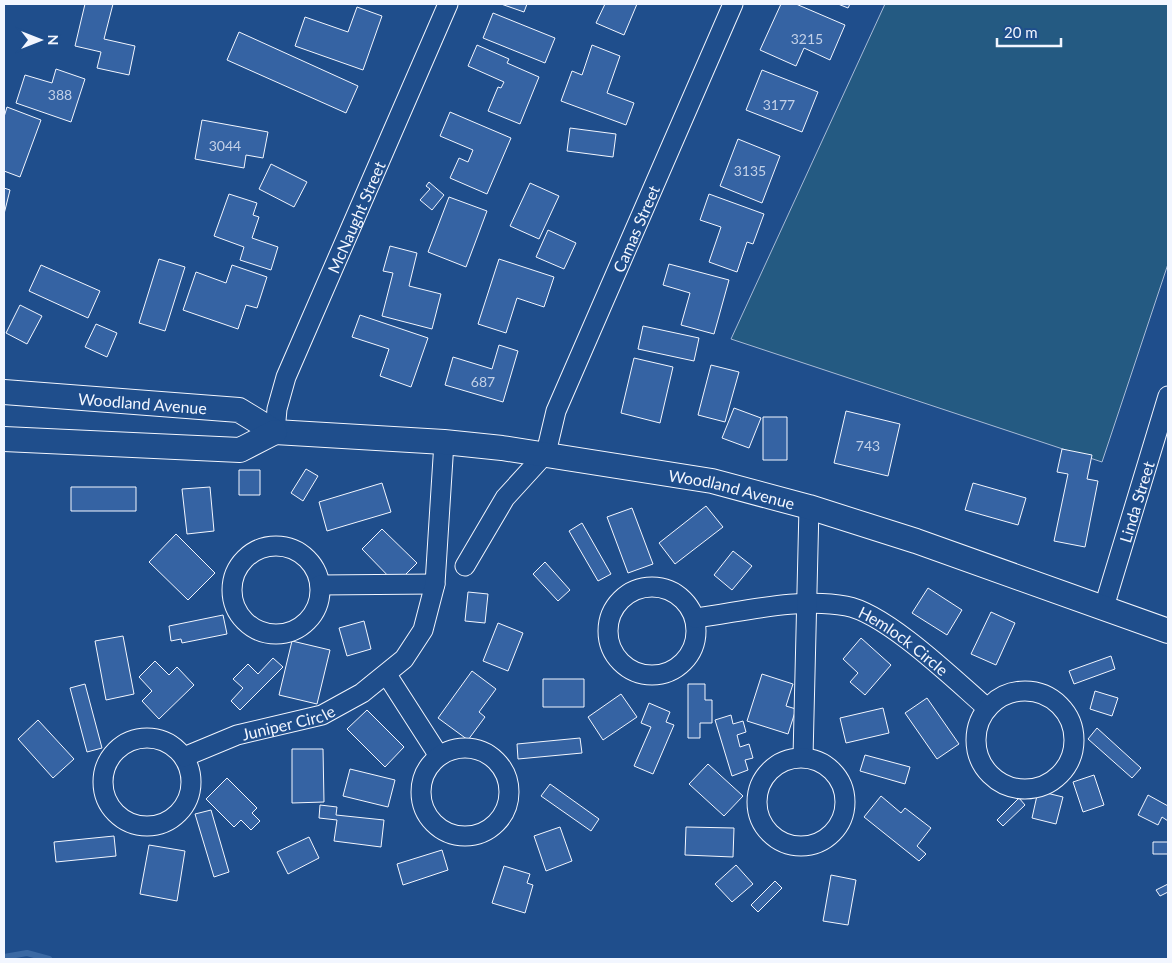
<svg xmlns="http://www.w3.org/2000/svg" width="1172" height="963" viewBox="0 0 1172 963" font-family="Lato,sans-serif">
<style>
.green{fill:#245a82;stroke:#a8bbd7}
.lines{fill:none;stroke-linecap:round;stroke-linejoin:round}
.stream{stroke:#3b69a3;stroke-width:6}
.building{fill:#3563a3;stroke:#f2f6ff}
.minor-casing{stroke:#f2f6ff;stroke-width:21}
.tertiary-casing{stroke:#f2f6ff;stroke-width:26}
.minor{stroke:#1f4e8c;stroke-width:19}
.tertiary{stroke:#1f4e8c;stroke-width:24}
.labels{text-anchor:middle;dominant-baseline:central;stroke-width:4;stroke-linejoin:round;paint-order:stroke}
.number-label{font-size:14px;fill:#c3d1e8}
.street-label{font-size:16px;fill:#f2f6ff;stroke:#1f4e8c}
</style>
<rect width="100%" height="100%" fill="#1f4e8c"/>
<path class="green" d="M885 4H1168V264L1102 462 731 339Z"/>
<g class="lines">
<path class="stream" d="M4 957 27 953 49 959"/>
</g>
<path class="building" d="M85 4H113L104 39 135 46 129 75 97 68 101 52 75 46Z
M501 4H527L524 12Z
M605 4H637L624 35 596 23Z
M781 4H796L845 25 830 60 804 48 796 66 760 50Z
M838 4H850L848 8Z
M357 7 382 16 363 70 295 46 305 17 348 32Z
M493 13 555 38 545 63 483 38Z
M239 32 358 86 346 113 227 60Z
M477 45 509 59 507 63 539 77 520 124 488 111 498 87 501 88 504 82 468 66Z
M592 45 620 56 607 93 634 103 626 125 561 101 572 71 582 75Z
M56 69 85 79 71 122 16 103 25 75 52 83Z
M762 70 818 92 802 132 746 110Z
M7 107 41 120 20 177 4 171V117Z
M450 112 511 138 487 194 450 178 459 158 468 162 473 150 440 136Z
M202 120 268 132 263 158 246 155 244 168 195 159Z
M570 128 616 134 613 157 567 151Z
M738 139 780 156 762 203 720 186Z
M271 164 307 182 294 207 259 189Z
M429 182 444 195 432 210 420 200 430 189 426 186Z
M530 183 559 196 539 239 510 226Z
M4 188 10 190 4 214Z
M229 194 257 203 253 215 259 217 252 238 278 247 271 270 240 260 244 247 214 236Z
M709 194 764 214 753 244 747 242 737 272 709 262 721 227 700 220Z
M449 197 487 211 466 267 428 252Z
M548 230 576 243 564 269 536 257Z
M390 246 417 253 409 286 441 294 432 329 382 316 393 273 383 271Z
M159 259 185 267 165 331 139 323Z
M499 259 554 277 544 307 517 298 506 333 478 324Z
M669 264 729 280 714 334 681 325 690 293 663 285Z
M41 265 100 291 88 318 29 291Z
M232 265 267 277 257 308 246 305 238 329 183 310 196 272 226 283Z
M20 305 42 316 27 344 6 333Z
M360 315 428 338 411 387 380 376 389 349 352 337Z
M96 324 117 333 107 357 85 347Z
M643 326 699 338 694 361 638 349Z
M499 345 518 351 503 402 445 385 453 357 492 369Z
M634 358 673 367 660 423 621 413Z
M711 365 739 372 725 422 698 415Z
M734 408 761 418 749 448 722 438Z
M846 411 900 424 888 476 834 463Z
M763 417H787V460H763Z
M1062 449 1092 455 1087 479 1098 481 1085 547 1054 541 1068 474 1057 472Z
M306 469 318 476 303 501 291 493Z
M239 470H260V495H239Z
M382 483 391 512 327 531 319 502Z
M973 483 1026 498 1018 525 965 510Z
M71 487H136V511H71Z
M210 487 214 531 187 534 182 489Z
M706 506 723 527 675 564 659 543Z
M632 508 653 564 628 573 607 517Z
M582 523 611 574 598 581 569 531Z
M382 529 417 563 396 584 362 549Z
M176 534 215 573 188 600 149 562Z
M733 551 752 566 732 590 714 575Z
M545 562 570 590 558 601 533 574Z
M928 588 962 610 947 635 912 613Z
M468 592 488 594 485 623 465 621Z
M991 612 1015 623 996 665 971 654Z
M223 615 227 634 182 643 181 639 171 641 169 626Z
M364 621 371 649 347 656 339 628Z
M498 623 523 633 508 671 483 661Z
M123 636 134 694 106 700 95 641Z
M861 638 891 665 865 695 850 682 858 673 843 659Z
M292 641 330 650 317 704 279 695Z
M1111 656 1115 669 1074 684 1069 671Z
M273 658 283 667 240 710 231 701 243 688 233 679 248 664 258 674Z
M155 661 169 675 177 667 194 685 159 719 142 701 152 691 139 677Z
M472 671 496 689 479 712 485 717 468 740 438 718Z
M762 674 793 684 786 706 796 709 788 734 747 721Z
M543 679H584V707H543Z
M85 684 102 748 87 752 70 688Z
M688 684H705V700H712V723H700V738H688Z
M1095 691 1118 698 1112 716 1090 709Z
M621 694 637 717 603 740 588 717Z
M927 698 959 744 937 759 905 713Z
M649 703 670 712 666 722 674 725 653 774 634 766 651 727 641 723Z
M883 708 889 733 846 743 840 718Z
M367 710 404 747 385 767 347 729Z
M731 715 733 724 743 721 746 732 737 735 740 747 749 744 753 758 745 760 748 770 732 776 715 720Z
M38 720 74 759 53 778 18 739Z
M1097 728 1141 768 1132 778 1088 739Z
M580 738 582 753 518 759 517 744Z
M292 749H323L324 802 292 803Z
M865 755 910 767 905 784 860 771Z
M708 764 743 796 724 816 689 784Z
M350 769 395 780 388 807 343 796Z
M1094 775 1104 805 1083 812 1073 782Z
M227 778 257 808 252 813 260 821 251 830 241 820 234 827 206 799Z
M550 784 599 819 591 831 541 796Z
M1038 791 1063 797 1056 824 1032 818Z
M1148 795 1168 806V821L1162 817 1158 825 1138 815Z
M881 796 901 813 905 808 931 828 917 846 926 854 919 861 864 817Z
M1019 798 1025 805 1003 826 997 820Z
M320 805 337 807 336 815 384 820 381 847 334 841 337 820 319 818Z
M211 810 229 872 214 877 195 814Z
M560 827 572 861 546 871 534 836Z
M686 827 734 828 733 857 685 855Z
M114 836 116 856 56 862 54 842Z
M309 837 319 858 288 874 277 852Z
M1153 842H1168V854H1153Z
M149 845 185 851 177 901 140 894Z
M442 850 448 870 403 885 397 864Z
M736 865 753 884 732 902 715 884Z
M504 866 530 874 527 883 533 885 525 913 492 903Z
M831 875 856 880 848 925 823 921Z
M775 881 782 888 758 912 751 905Z
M1168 884V892L1160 896 1156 890Z"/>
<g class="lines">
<g class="minor-casing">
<g id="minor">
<path id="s1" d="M275 432 277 409 286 377 448 4"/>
<circle cx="276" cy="590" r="44"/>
<path id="s2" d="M465 566 505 498 546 453 556 411 733 4"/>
<path d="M320 585 435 584"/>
<circle cx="652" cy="631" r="44"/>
<path id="s3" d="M1104 607 1168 396"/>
<path id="s4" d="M695 618C742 612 799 597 846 606 886 613 955 680 987 708"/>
<path d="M387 675 439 756"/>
<circle cx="1025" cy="740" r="49"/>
<circle cx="147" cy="782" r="44"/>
<circle cx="465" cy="792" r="44"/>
<path id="s5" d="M184 757 237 735 322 715 362 693 404 659 423 630 435 584 444 442"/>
<path d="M803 757 809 507"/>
<circle cx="801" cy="802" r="44"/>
</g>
</g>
<g class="tertiary-casing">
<g id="tertiary">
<path id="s6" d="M4 392 239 410 275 432 444 442 502 448 712 481 809 507 916 541 1168 631"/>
<path d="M4 439 240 450 275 432"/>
</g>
</g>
<use href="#minor" class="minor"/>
<use href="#tertiary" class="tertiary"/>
</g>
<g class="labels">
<g class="number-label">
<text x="807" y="38">3215</text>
<text x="60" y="94">388</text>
<text x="779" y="104">3177</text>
<text x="225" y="145">3044</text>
<text x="750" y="170">3135</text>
<text x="483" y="381">687</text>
<text x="868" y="445">743</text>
</g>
<g class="street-label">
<text stroke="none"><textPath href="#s1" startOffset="231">McNaught Street</textPath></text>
<text stroke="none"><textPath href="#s2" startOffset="382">Camas Street</textPath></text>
<text stroke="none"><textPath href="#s6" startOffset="139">Woodland Avenue</textPath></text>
<text stroke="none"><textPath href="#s6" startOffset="739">Woodland Avenue</textPath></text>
<text stroke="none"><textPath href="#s3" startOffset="110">Linda Street</textPath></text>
<text stroke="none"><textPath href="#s4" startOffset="220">Hemlock Circle</textPath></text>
<text stroke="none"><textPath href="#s5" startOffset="110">Juniper Circle</textPath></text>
</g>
</g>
<rect width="1172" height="963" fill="none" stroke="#f2f6ff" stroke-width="10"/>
<g transform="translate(40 40) rotate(90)" stroke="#1f4e8c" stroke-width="4" paint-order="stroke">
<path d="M0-4L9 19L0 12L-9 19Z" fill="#f2f6ff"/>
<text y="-8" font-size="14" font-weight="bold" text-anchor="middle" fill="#f2f6ff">N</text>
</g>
<path d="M997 38v8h64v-8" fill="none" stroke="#f2f6ff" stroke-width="2.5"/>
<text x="1004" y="38" font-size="15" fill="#f2f6ff" stroke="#1f4e8c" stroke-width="4" paint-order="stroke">20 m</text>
</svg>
